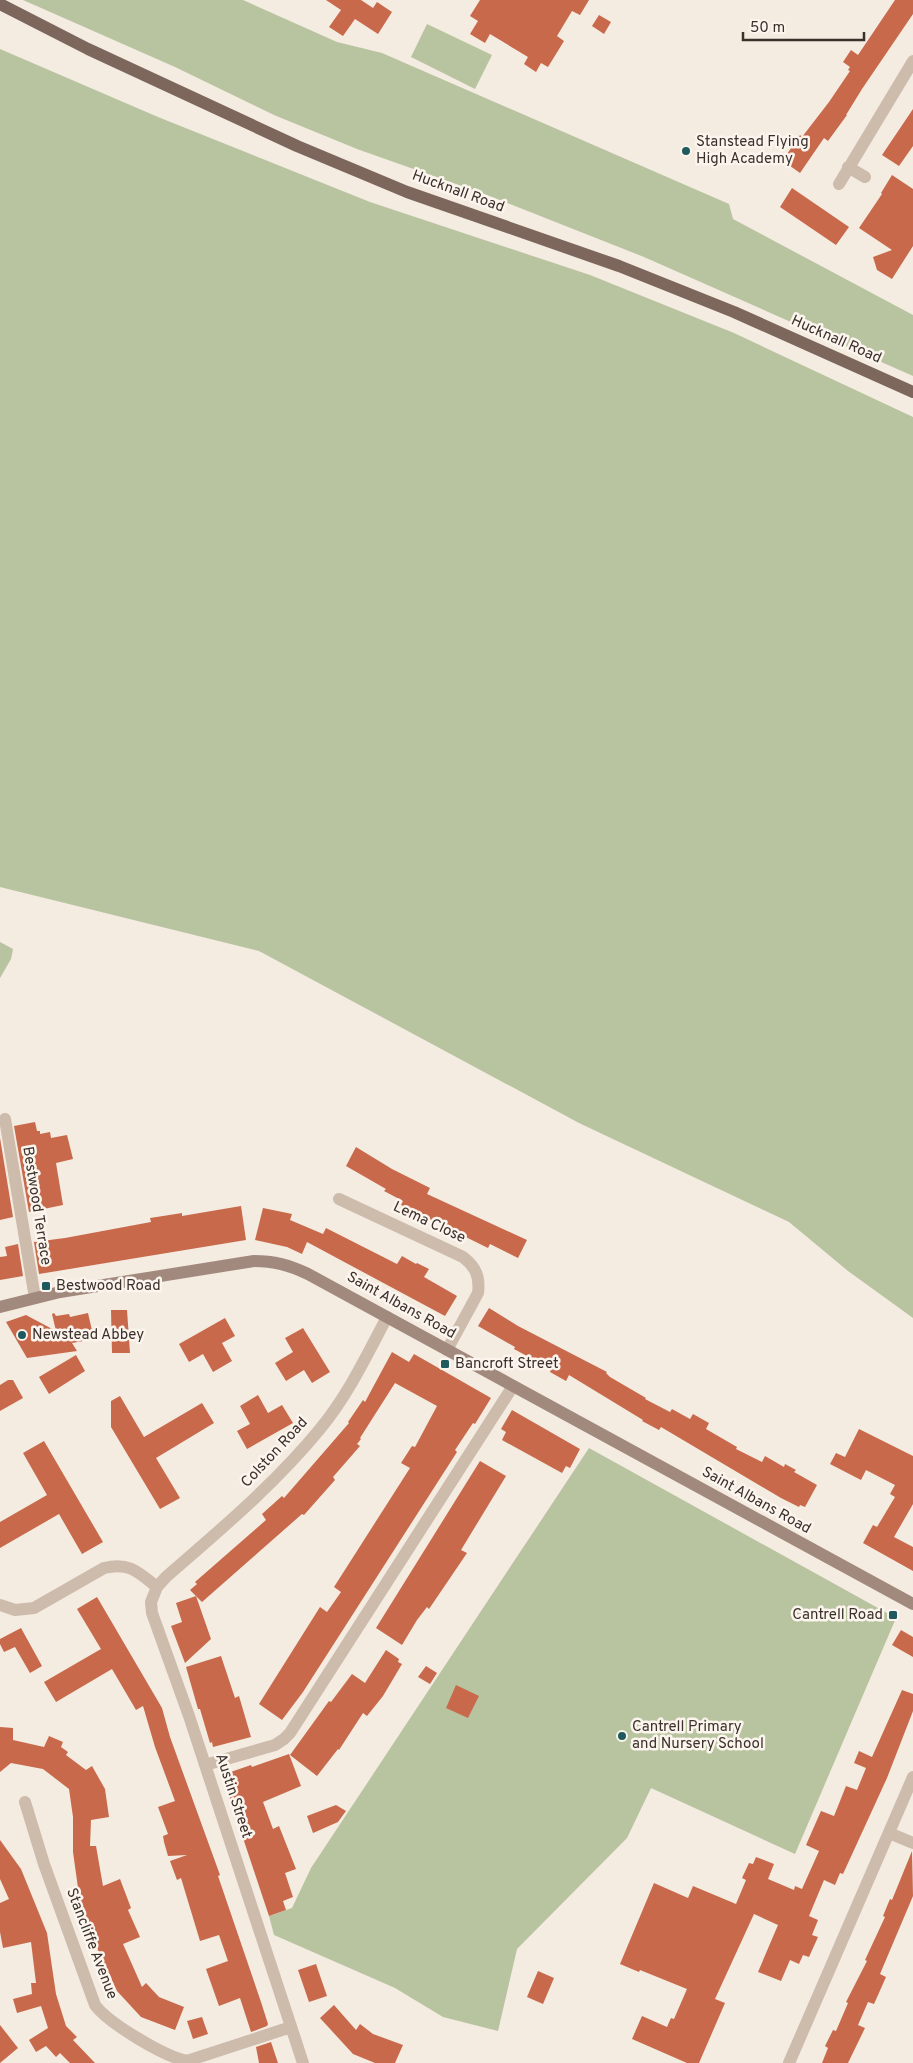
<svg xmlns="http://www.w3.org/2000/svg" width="913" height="2063" viewBox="0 0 913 2063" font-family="Overpass,sans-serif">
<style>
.green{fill:#b8c4a0}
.building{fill:#c8694b}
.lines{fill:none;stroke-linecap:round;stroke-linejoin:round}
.street{stroke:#cdbbac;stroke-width:12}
.secondary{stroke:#a18a7d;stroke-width:12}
.primary{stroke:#7d675c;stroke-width:12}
.poi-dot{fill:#1f5a5e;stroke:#fbf5ee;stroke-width:2}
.labels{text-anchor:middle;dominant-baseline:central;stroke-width:5;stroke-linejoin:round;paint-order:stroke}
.poi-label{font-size:15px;fill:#3b302b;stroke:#fbf5ee;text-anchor:start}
.street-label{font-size:15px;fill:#3b302b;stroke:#fbf5ee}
</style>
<rect width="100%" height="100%" fill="#f4ebe1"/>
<path class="green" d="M23 0H243L337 42 382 53 729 204 733 219 913 315V376L644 257 487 195 357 149 274 115 175 67Z
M427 24 492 55 475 89 411 57Z
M0 49 158 117 370 202 590 275 734 333 913 417V1318L848 1271 789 1222 579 1123 259 951 0 887Z
M0 942 13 949 11 959 0 978Z
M589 1448 896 1618 795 1854 651 1788 627 1838 517 1949 498 2031 443 2017 395 1988 274 1935 269 1916 292 1908 311 1868Z"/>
<path class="building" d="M326 0H361L373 8 377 2 392 12 378 34 355 19 343 36 329 27 341 10Z
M480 0H589L580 15 572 11 557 36 564 41 548 67 541 63 536 72 524 64 528 57 490 34 485 43 470 34 478 21 470 16Z
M895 0H913V14L862 89 846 115H847L828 141 824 138 800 173 786 163 788 160 785 157 800 135 802 137 829 102 850 71 848 70 850 67 843 62 851 50 858 55Z
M599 15 611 22 604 34 592 26Z
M913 109V146L899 166 882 155Z
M892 175 913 189V246L892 279 877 270 873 257 892 250 859 228 882 194 881 193Z
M792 188 849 227 836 245 780 207Z
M35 1122 37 1131H40V1134L50 1132 51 1138 67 1135 73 1159 56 1163 63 1205 29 1212 14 1126Z
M0 1138 13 1217 0 1220Z
M356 1147 392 1169 430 1188 427 1194 527 1240 518 1258 490 1244 488 1248 401 1205 403 1201 384 1191 386 1189 346 1166Z
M241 1206 246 1240 39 1274 34 1242 65 1238 151 1222 150 1218 163 1216 182 1213V1216Z
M263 1208 292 1214 290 1220 323 1234 326 1228 397 1264 402 1256 416 1264 417 1263 429 1269 424 1277 457 1296 445 1316 307 1242 302 1254 287 1247 255 1240Z
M18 1244 23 1276 0 1280V1257L7 1256 5 1247Z
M489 1308 518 1326 607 1372 606 1373 610 1377 646 1398 645 1399 670 1412 672 1409 690 1419 693 1414 709 1423 706 1429 737 1447 736 1449 762 1462 765 1456 784 1467 785 1464 796 1470 794 1472 817 1485 805 1507 800 1505 799 1507 781 1498 661 1427 659 1430 642 1421 643 1420 569 1375 566 1381 550 1372 551 1369 514 1349 515 1347 478 1326Z
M111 1310H127L130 1353H112Z
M54 1313 56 1316 69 1314 70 1317 88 1313 94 1339 72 1343 77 1351 27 1358 6 1322 26 1315 56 1331 52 1314Z
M225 1318 235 1336 222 1343 232 1361 213 1372 203 1354 189 1362 179 1344Z
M303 1328 330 1372 312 1383 304 1370 286 1381 275 1363 293 1352 285 1338Z
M392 1352 409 1362 414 1354 491 1398 475 1424 473 1423 455 1450 457 1452 303 1692 282 1720 259 1704 320 1607 327 1612 341 1592 334 1587 410 1468 401 1463 412 1446 415 1447 437 1406 395 1383 360 1438 361 1439 357 1444 360 1446 333 1477 335 1480 304 1515 302 1514 202 1602 190 1590 197 1584 195 1582 266 1520 262 1514 282 1496 284 1498 349 1423 348 1422 363 1400 365 1402Z
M76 1355 85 1371 49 1394 39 1377Z
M8 1380H13L23 1398 0 1411V1385Z
M258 1395 268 1413 282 1405 293 1423 247 1449 237 1431 250 1424 240 1406Z
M120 1396 144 1437 202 1403 214 1423 156 1458 180 1498 160 1509 111 1427V1401Z
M512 1410 580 1449 570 1468 566 1466 562 1473 502 1440 506 1432 501 1429Z
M859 1429 913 1456V1504L894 1537 913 1547V1571L863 1543 873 1525 877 1527 895 1497 890 1494 895 1485 866 1470 861 1480 830 1464 836 1453 845 1457Z
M44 1441 103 1542 82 1554 59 1514 0 1548V1522L47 1495 23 1453Z
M480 1461 506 1476 461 1550 467 1553 429 1609 427 1607 417 1620 402 1645 376 1628Z
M196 1596 211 1639 185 1663 171 1626 182 1622 176 1603Z
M97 1597 162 1708 170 1737 220 1875 218 1876 261 2002 268 2024 267 2026 251 2032 240 1998 219 2006 206 1969 228 1961 219 1935 200 1941 181 1878 177 1880 170 1861 187 1855 168 1856 164 1842 163 1836 168 1834 158 1807 175 1801 155 1747 143 1706 136 1710 112 1669 56 1702 44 1682 101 1649 77 1609Z
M21 1628 42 1666 30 1673 15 1647 4 1652 0 1644V1639Z
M901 1630 913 1637V1657L892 1645Z
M386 1650 399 1659 398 1662 402 1664 383 1696 367 1716 363 1713 339 1750 338 1749 317 1776 290 1755 329 1701 331 1702 352 1674 365 1683Z
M221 1656 235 1698 239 1696 251 1737 213 1747 212 1742 210 1743 200 1709H198L186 1667Z
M426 1666 437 1673 430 1684 418 1677Z
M456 1685 479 1696 468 1718 446 1708Z
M902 1690 913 1694V1711L887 1778 843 1874 840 1873 835 1885 824 1880 809 1916 818 1920 812 1935 818 1937 809 1957 803 1955 799 1964 790 1960 781 1981 758 1972 778 1925 754 1914 715 1999 725 2003 699 2063H687L632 2039 642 2016 667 2027 671 2018 674 2019 687 1989 640 1970 639 1972 620 1964 654 1883 688 1898 693 1886 736 1904 746 1880 742 1878 749 1863 753 1864 756 1857 774 1864 768 1879 794 1890 795 1886 802 1889 819 1851 806 1845 821 1811 834 1816 846 1786 857 1790 866 1768 854 1763 859 1751 872 1757Z
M0 1727 13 1728V1740L44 1747 49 1736 63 1742 61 1747 68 1752 66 1755 86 1770 92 1766 105 1789 109 1817 91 1820 90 1846H96L103 1886 120 1879 131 1908 128 1910 140 1937 123 1944 142 1987 146 1983 159 1997 184 2007 175 2030 141 2017 117 1991 98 1950 79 1895 73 1852V1817L69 1789 43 1769 11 1763 0 1772Z
M289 1754 301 1786 263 1802 273 1829 279 1826 296 1869 285 1873 293 1897 283 1901 286 1910 269 1916 222 1775 251 1765 252 1767Z
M336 1805 346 1811 338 1822 313 1833 307 1816Z
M0 1840 21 1869 47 1933 56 1994 66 2026 77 2037 73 2040 95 2063H70L60 2053 56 2057 46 2046 36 2052 29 2040 48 2028 41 2006 17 2013 13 1999 32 1994 31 1983H36L31 1942 3 1948 0 1932V1903L9 1899 0 1879Z
M912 1851 913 1896 880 1974 886 1977 874 2004 868 2002 858 2025 865 2028 848 2063H822L828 2048 825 2046 833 2030 836 2031 848 2003 846 2002 867 1961 865 1960 885 1917 883 1916 890 1899 892 1900Z
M316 1964 327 1996 309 2002 298 1970Z
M538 1971 554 1978 543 2004 527 1997Z
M334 2005 356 2030 360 2024 373 2034 403 2045 395 2063H375L353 2054 320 2018Z
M202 2017 208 2034 193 2039 187 2021Z
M0 2025 18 2048 0 2063Z
M271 2042 278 2063H259L256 2047Z"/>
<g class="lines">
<path class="street" d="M848 167 865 177
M839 184 913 61
M5 1119 35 1298
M339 1199 463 1257C476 1267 480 1277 478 1293L447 1350
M157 1587 166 1577C220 1530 275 1484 320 1429 348 1395 367 1355 387 1317
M0 1605 15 1610 34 1608 104 1568C130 1562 138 1572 157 1587L151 1602 152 1613 189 1716 303 2063
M205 1765 275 1745 284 1739 290 1733 513 1386
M25 1802 44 1864 95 2005C108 2023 165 2057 187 2061L291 2027
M889 1833 913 1843
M789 2063 913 1777"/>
<path class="secondary" d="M0 1307 60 1292 254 1261C274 1261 289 1265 308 1274L913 1604"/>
<path class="primary" d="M0 4 88 49 297 146 407 192 619 266 734 312 913 392"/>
</g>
<g class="poi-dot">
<circle cx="686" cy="151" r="5"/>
<rect x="41" y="1281" width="10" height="10" rx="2.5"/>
<circle cx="22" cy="1335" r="5"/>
<rect x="440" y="1359" width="10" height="10" rx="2.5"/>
<rect x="888" y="1610" width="10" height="10" rx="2.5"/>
<circle cx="622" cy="1736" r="5"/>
</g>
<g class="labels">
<g class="poi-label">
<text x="696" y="142">Stanstead Flying<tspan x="696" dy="17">High Academy</tspan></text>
<text x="56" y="1286">Bestwood Road</text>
<text x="32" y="1335">Newstead Abbey</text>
<text x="455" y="1364">Bancroft Street</text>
<text x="883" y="1615" text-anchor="end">Cantrell Road</text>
<text x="632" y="1727">Cantrell Primary<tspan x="632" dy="17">and Nursery School</tspan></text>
</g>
<g class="street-label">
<text transform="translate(458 192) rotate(20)">Hucknall Road</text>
<text transform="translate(836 340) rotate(24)">Hucknall Road</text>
<text transform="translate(36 1206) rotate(81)">Bestwood Terrace</text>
<text transform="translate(429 1223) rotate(25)">Lema Close</text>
<text transform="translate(401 1306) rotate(29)">Saint Albans Road</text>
<text transform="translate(275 1453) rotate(-47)">Colston Road</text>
<text transform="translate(756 1501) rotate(29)">Saint Albans Road</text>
<text transform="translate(233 1796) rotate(72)">Austin Street</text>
<text transform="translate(91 1944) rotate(69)">Stancliffe Avenue</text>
</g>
</g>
<path d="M743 32v8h121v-8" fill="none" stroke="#3b302b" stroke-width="2.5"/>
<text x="750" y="32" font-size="15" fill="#3b302b" stroke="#fbf5ee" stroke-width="4" paint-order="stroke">50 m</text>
</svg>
